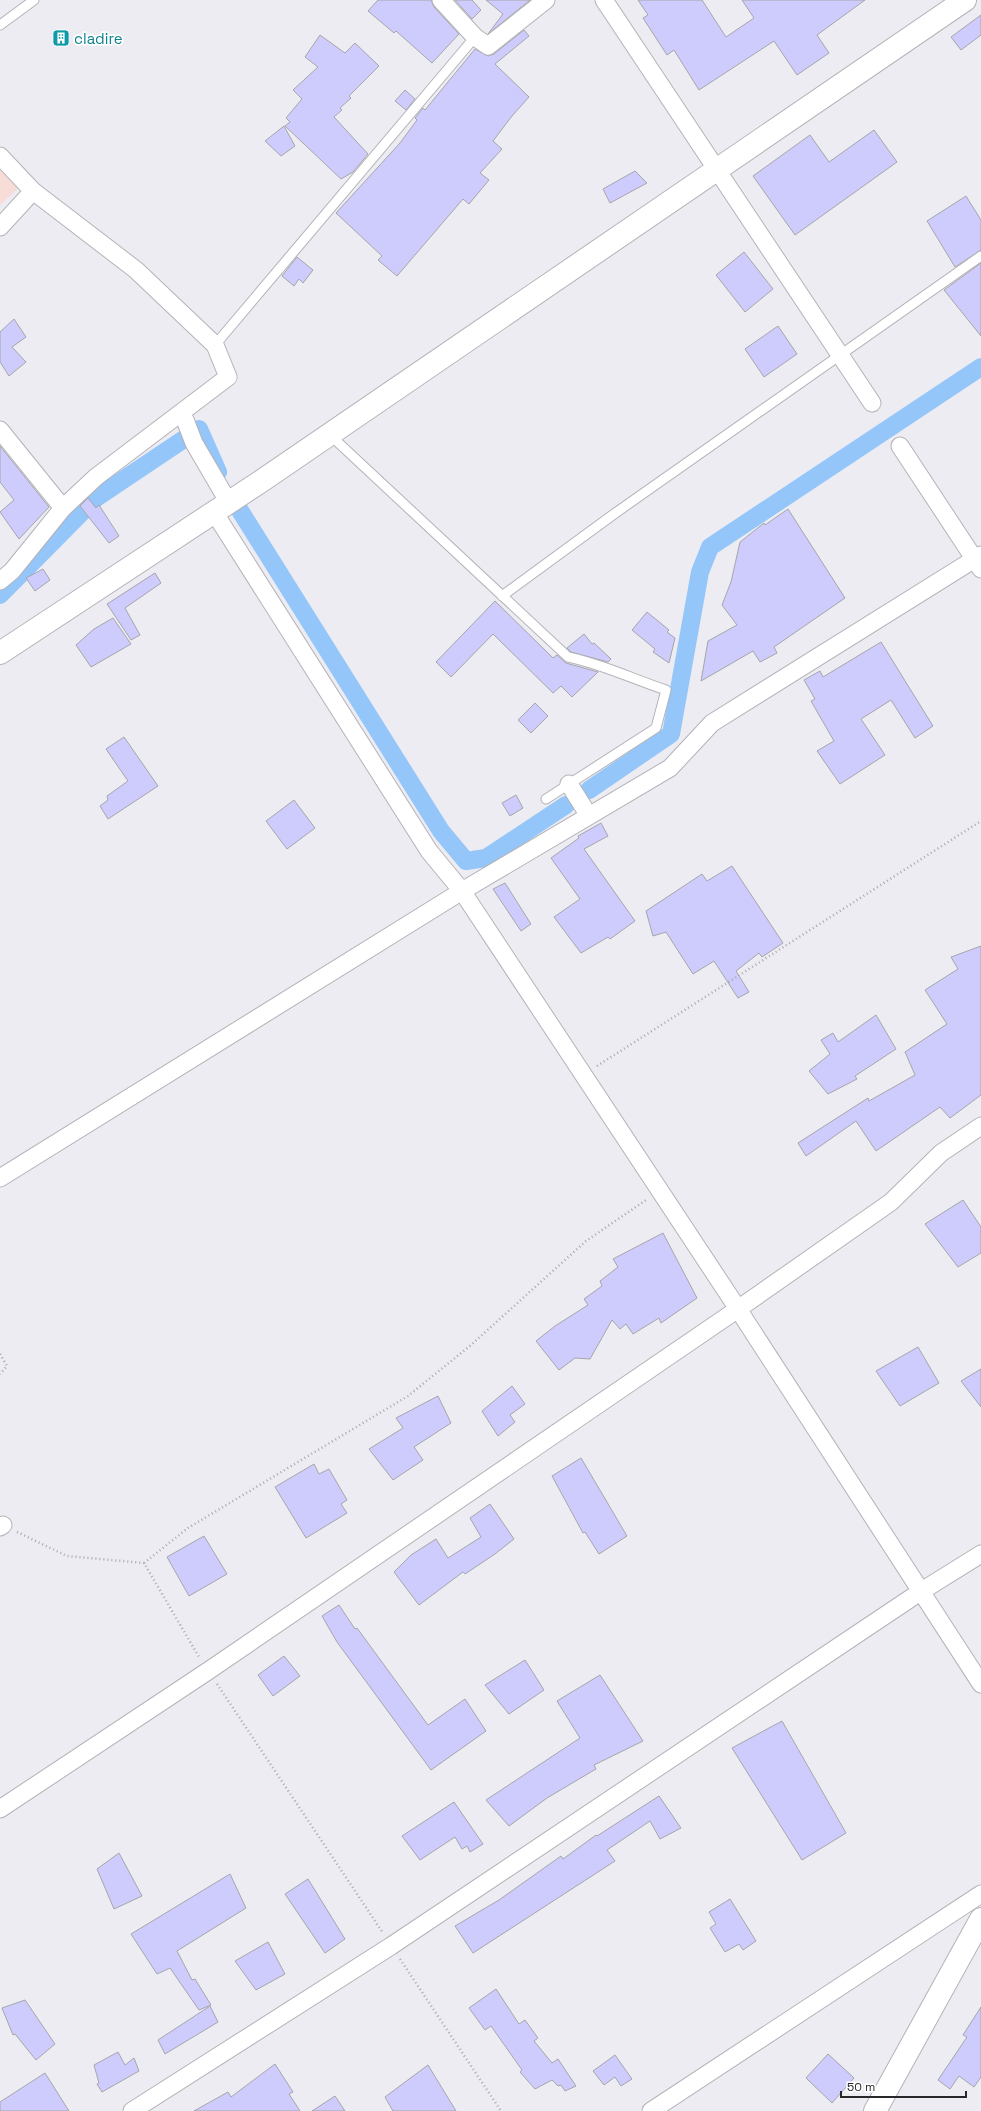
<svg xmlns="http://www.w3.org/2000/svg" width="981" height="2111" viewBox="0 0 981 2111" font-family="'Space Grotesk',sans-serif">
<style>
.education{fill:#f7dcd8}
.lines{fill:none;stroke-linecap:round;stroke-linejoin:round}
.canal{stroke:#94c6f9;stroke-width:18}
.building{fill:#ceccfc;stroke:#a6a5ab}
.service-casing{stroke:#b3b3b8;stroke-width:11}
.minor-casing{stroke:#b3b3b8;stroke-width:19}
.tertiary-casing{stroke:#b3b3b8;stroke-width:24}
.secondary-casing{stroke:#b3b3b8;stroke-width:24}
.path{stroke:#a8a8ac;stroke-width:2.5;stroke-dasharray:1 3;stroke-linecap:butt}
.service{stroke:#fff;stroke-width:9}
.minor{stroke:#fff;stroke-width:17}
.tertiary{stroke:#fff;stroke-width:22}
.secondary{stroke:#fff;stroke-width:22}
.labels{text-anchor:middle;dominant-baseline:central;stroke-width:3.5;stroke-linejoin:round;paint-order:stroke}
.culture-label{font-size:15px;fill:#0d838f;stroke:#fff;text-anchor:start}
</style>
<rect width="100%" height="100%" fill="#ececf2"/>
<path class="education" d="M0 161 23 184 0 205Z"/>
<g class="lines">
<path class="canal" d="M239 509 441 831 466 861 486 858 566 805
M0 595 96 498 199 429 218 472
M589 790 671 734 700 572 710 547 981 367"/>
</g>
<path class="building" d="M378 0H431L434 7 459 34 432 63 396 31 394 33 368 11Z
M455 0H472L481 10 472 19Z
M486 0H530L488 34 503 14Z
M638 0H702L726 37 754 18 742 0H865L817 35 829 53 797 75 774 41 699 90 674 50 667 55 643 18 648 15Z
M981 15V35L961 50 951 37Z
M524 30 529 36 495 64 529 97 512 116 493 141 502 149 480 173 489 180 469 204 463 199 397 276 378 260 382 256 336 213 400 143 417 120 415 118 423 108 425 110 475 49 488 56 494 54Z
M320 35 345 53 355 43 379 66 349 96 351 98 340 108 342 110 334 117 368 154 353 172 341 179 285 126 290 122 286 118 302 99 293 90 318 67 305 57Z
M405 90 415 99 406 110 395 101Z
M284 126 295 146 281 156 265 141Z
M874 130 897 162 795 235 753 176 810 135 829 162Z
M635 171 647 183 610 203 603 189Z
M966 196 981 220V250L955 267 927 221Z
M744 252 773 289 745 312 716 275Z
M297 257 313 270 303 283 299 279 294 286 282 276Z
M981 263V336L944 290Z
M14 319 26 337 12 347 26 362 9 376 0 362V332Z
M778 326 797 354 764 377 745 349Z
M0 446 49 507 19 539 0 512 14 500 0 482Z
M88 498 96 508 99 505 119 536 109 543 80 506Z
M788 509 845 598 774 647 777 653 760 662 753 651 701 681 708 641 737 625 722 605 731 582 740 542 764 523 765 525Z
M43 569 50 580 35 591 26 578Z
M155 573 161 583 125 608 140 635 131 640 107 604Z
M495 601 553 658 557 655 566 663 598 672 572 697 561 686 553 693 493 634 451 677 436 662Z
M647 612 669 630 667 632 675 638 669 663 653 652 655 649 632 630Z
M113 618 131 644 91 667 76 645 94 629Z
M584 634 592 644 594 643 611 659 608 662 571 652 567 648Z
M881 642 933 726 915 738 891 700 861 719 885 755 840 784 817 751 834 741 811 701 815 699 804 680 820 671 823 677Z
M535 703 548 716 531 733 518 720Z
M124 737 158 786 108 819 100 806 108 800 107 796 128 781 106 749Z
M516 795 523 808 510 816 502 803Z
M294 800 315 828 287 849 266 821Z
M601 823 608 836 584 849 635 921 610 939 608 937 581 953 554 917 580 899 551 858 579 838 578 836Z
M732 866 783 943 762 957 759 953 736 971 749 992 738 998 714 961 693 974 666 932 653 936 646 911 702 874 707 881Z
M505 883 531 924 521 931 493 889Z
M981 946V1095L950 1118 940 1107 876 1151 856 1121 806 1156 798 1143 868 1098 869 1101 915 1075 905 1052 947 1024 925 990 958 969 951 957Z
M876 1015 896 1049 855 1076 857 1079 828 1094 809 1071 830 1054 821 1040 833 1033 838 1042Z
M963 1200 981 1227V1253L958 1267 925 1224Z
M663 1233 697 1298 661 1323 659 1318 633 1334 626 1324 620 1329 612 1320 590 1359 575 1358 559 1370 536 1341 555 1326 588 1305 584 1299 602 1286 600 1281 618 1267 613 1259Z
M918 1347 939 1383 900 1406 876 1371Z
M981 1369V1407L961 1381Z
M512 1386 525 1404 510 1415 515 1422 498 1436 482 1411Z
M438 1396 451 1423 414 1447 423 1460 393 1480 369 1449 403 1428 396 1418Z
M581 1458 627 1536 599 1554 585 1532 583 1533 552 1476Z
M314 1464 319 1474 329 1469 347 1500 341 1504 347 1513 306 1538 275 1487Z
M490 1504 514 1539 495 1554 465 1574 463 1572 419 1605 394 1572 411 1555 436 1539 448 1558 481 1537 470 1518Z
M204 1536 227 1574 189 1596 167 1557Z
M339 1605 355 1629 357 1628 428 1725 465 1699 486 1731 431 1770 337 1642 322 1616Z
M284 1656 300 1676 273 1696 258 1675Z
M525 1660 544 1690 509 1714 485 1685Z
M600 1675 643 1741 594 1765 596 1769 547 1798 509 1826 486 1800 580 1738 557 1701Z
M782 1721 846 1833 802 1860 732 1748Z
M659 1796 681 1828 660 1839 650 1821 607 1850 615 1861 473 1953 455 1926 499 1900 561 1856 563 1859 596 1835 597 1836Z
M454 1802 483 1844 470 1852 467 1846 462 1849 455 1837 420 1860 402 1836Z
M119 1853 142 1896 114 1909 97 1869Z
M230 1874 246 1908 177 1951 192 1980 195 1979 211 2005 199 2010 170 1968 157 1974 131 1934Z
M308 1879 345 1939 325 1953 285 1894Z
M730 1899 756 1941 743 1950 739 1944 725 1952 710 1928 716 1924 709 1912Z
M268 1942 285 1974 256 1990 235 1961Z
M496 1989 519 2024 525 2020 538 2038 534 2041 552 2063 558 2059 576 2086 565 2091 561 2085 558 2086 552 2080 535 2089 520 2072 522 2070 491 2026 485 2030 469 2008Z
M25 2000 55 2044 36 2060 15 2034 13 2035 2 2008Z
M210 2006 218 2022 165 2054 158 2040Z
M981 2007V2077L974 2087 959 2076 950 2089 938 2080 967 2037 963 2035Z
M118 2052 125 2065 134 2058 139 2071 102 2092 97 2084 99 2083 94 2065Z
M828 2054 854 2078 832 2103 806 2078Z
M615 2055 632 2079 621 2086 615 2077 604 2085 593 2071Z
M275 2064 293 2092 289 2094 300 2111H194L228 2092 231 2097Z
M428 2065 456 2111H393L385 2097Z
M45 2073 69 2111H0V2102Z
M335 2096 345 2111H312Z"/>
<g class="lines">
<g class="service-casing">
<path id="service" d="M0 25 34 0
M215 345 475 37
M329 434 568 657C602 664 633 679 666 690L656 728 546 799
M502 596 614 514 981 256"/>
</g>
<g class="minor-casing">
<path id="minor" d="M441 0 475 37 488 46 546 0
M604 0 872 403
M0 156 33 191 136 270 215 345 228 377 96 477 63 508 12 571 0 581
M0 227 33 191
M182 412 194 443 229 503
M0 430 63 508
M900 446 981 569
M214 512 429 851 462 891 738 1309 981 1684
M569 784 589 816
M0 1178 462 891 670 768 712 723 981 555
M0 1527 3 1525
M0 1809 208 1671 738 1309 891 1202 941 1153 981 1126
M132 2111 391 1946 920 1592 981 1554
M651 2111 981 1894"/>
</g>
<g class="tertiary-casing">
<path id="tertiary" d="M0 653 260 482 965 0"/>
</g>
<g class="secondary-casing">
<path id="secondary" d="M875 2111 981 1919"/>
</g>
<path class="path" d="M597 1066 981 821
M0 1354 7 1366 0 1374
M17 1532 67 1556 144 1563 199 1657
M144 1563 188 1528 408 1396 471 1345 586 1241 646 1200
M217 1684 383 1933
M400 1959 501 2111"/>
<use href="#service" class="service"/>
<use href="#minor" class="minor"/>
<use href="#tertiary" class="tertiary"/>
<use href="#secondary" class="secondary"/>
</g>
<defs>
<g id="building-square" transform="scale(0.9)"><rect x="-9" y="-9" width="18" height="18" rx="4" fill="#0f9aa8" stroke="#fff"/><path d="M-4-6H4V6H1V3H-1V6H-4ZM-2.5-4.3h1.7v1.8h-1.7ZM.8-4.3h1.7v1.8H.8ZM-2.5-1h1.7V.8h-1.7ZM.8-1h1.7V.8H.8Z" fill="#fff"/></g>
</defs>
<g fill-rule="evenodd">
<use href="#building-square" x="61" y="38"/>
</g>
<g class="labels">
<g class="culture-label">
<text x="74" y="38">cladire</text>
</g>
</g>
<path d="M841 2091v6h125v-6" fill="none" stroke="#28282a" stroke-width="2"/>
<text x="847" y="2091" font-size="12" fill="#28282a" stroke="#ffffff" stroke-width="3" paint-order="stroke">50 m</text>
</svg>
